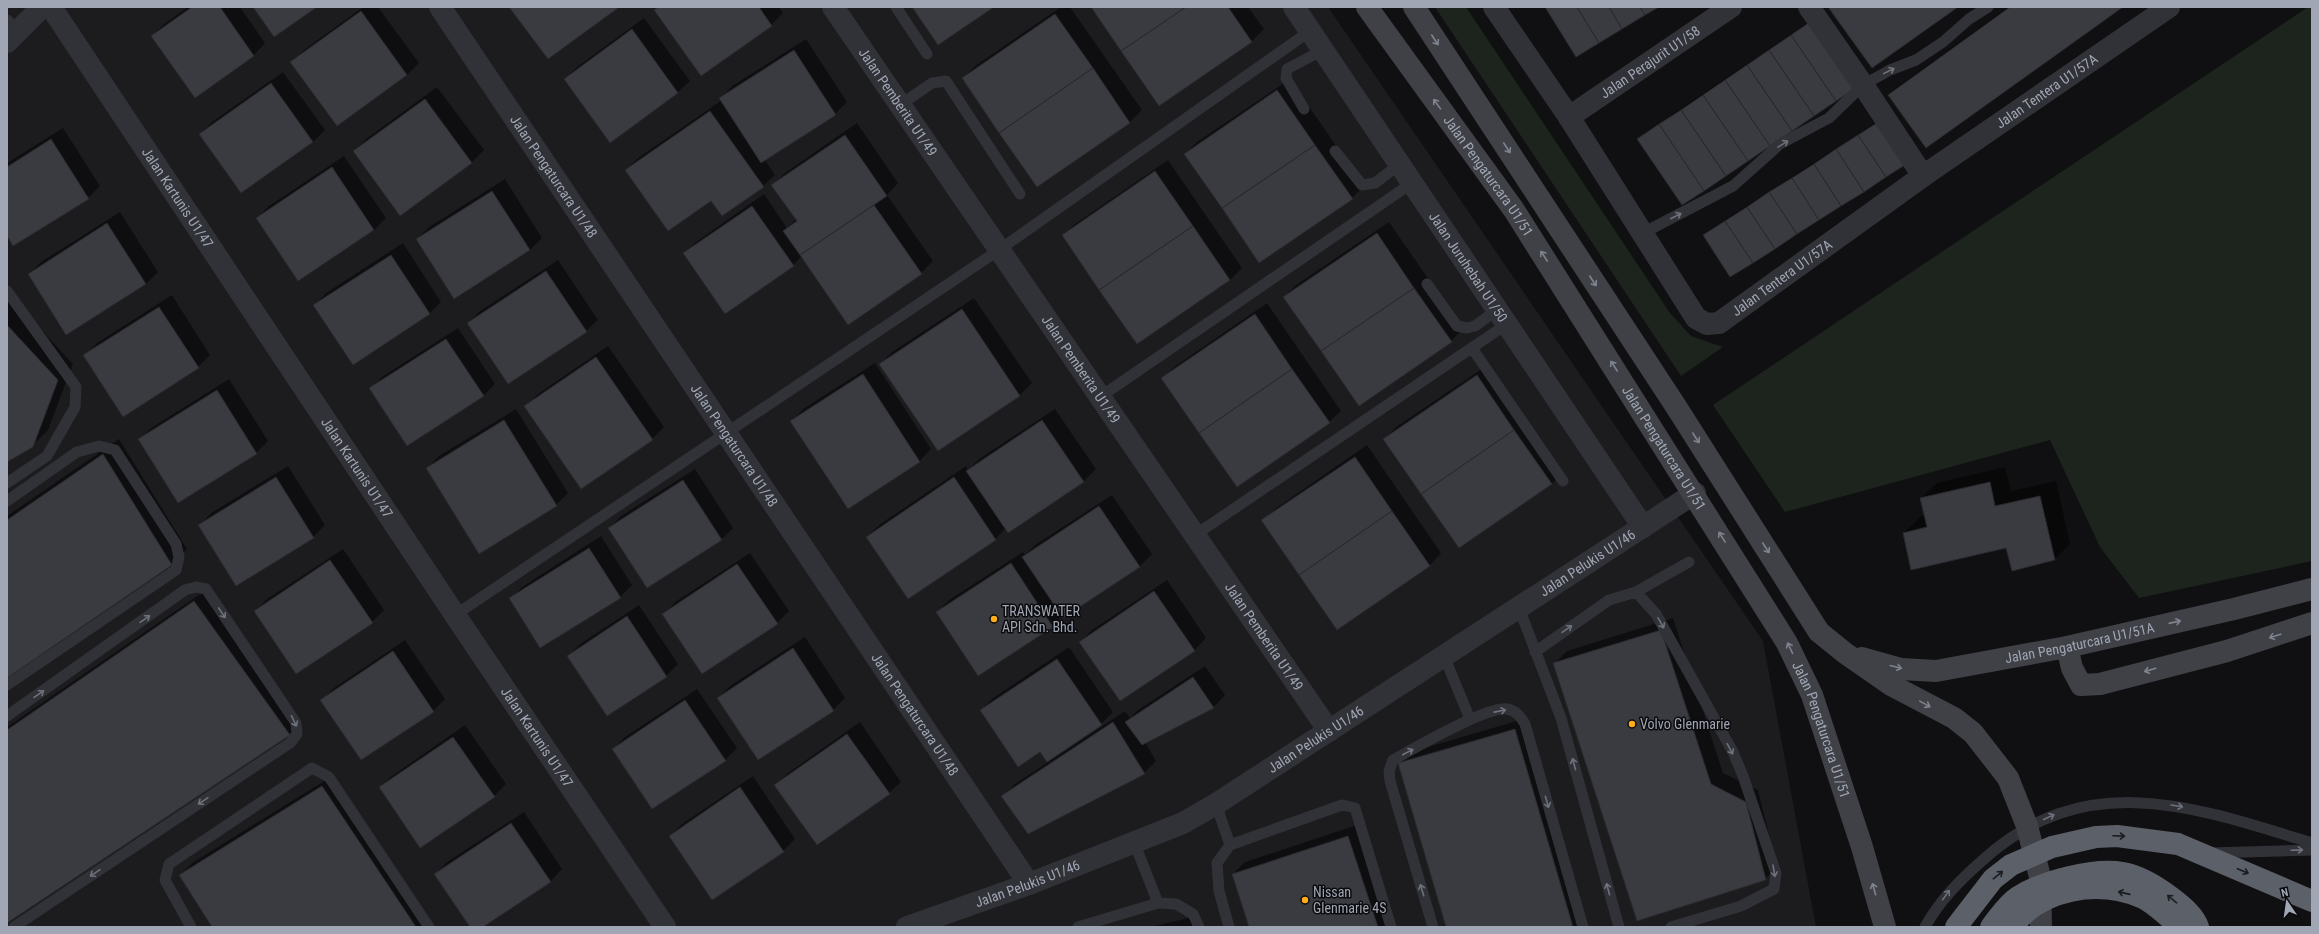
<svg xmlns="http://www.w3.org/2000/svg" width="2319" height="934" viewBox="0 0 2319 934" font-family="'Roboto Condensed',sans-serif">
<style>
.built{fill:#1c1c1f}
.green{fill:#1c241d}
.shadow{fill:#0007}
.building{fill:#3a3b40;stroke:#2a2a2e}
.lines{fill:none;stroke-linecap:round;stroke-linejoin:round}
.lane{stroke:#313237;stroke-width:11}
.street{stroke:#313237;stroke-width:22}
.secondary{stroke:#3f4147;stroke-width:22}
.highway{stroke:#5c6068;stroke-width:22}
.oneway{stroke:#7e838e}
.oneway2{stroke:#6e727c}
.oneway3{stroke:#1b1c1f}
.poi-dot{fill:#ffad1b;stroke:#0b0b0d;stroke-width:1.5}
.labels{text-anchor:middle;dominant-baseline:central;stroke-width:3;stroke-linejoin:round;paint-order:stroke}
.street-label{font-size:14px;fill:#a0a6b4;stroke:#0b0b0d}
.poi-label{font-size:14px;fill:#a0a6b4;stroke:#0b0b0d;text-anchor:start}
</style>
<rect width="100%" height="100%" fill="#101012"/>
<path class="built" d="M7 7H1328L1763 641 1816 927H7Z"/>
<path class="green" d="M1435 7H1466L1670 313 1691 336 1723 347 1681 376Z
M2308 7H2312V561L2139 598 2100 547 2050 440 1785 512 1713 405Z"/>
<path class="shadow" d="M188 7H240L265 43 254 55 195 96 152 36 164 24Z
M363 7H378L419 63 407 75 337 125 292 62 304 50Z
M659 7H779L783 13 771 25 701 74Z
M1061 7H1070L1142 110 1130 122 1037 186 963 78 975 66Z
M1092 7H1248L1264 29 1252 41 1159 104Z
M2008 7H2122L1889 95 1897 87Z
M1822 13 1858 86 1638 140 1646 132Z
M644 18 690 81 678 92 611 141 565 79 577 67Z
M806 39 847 102 835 114 764 159 775 175 763 186 712 200 626 170 638 158 722 100 721 98 732 86Z
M283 72 325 130 313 142 242 192 200 134 212 122Z
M1290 79 1364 186 1352 198 1185 154 1197 142Z
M437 87 484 150 472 162 400 214 354 151 366 139Z
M1889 114 1915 154 1704 235 1712 228Z
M857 123 898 183 887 195 933 261 921 273 802 256 793 265 684 254 696 242 764 194 787 228 796 219 773 185 785 173Z
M63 128 100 186 88 198 7 234V163Z
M344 156 386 218 374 230 257 218 269 206Z
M1168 160 1242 268 1230 280 1137 343 1063 235 1075 224Z
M505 179 542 238 530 250 417 239 429 227Z
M120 212 158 272 146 284 29 274 41 262Z
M1389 222 1463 329 1451 341 1284 297 1296 285Z
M403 243 441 302 429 314 315 305 326 293Z
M558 260 598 320 586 331 468 323 480 311Z
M7 293 73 364 48 430 32 446 7 461Z
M172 295 210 355 198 367 123 415 85 355 97 343Z
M974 298 1032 383 1020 395 938 450 880 364 892 352Z
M1267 303 1341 411 1329 422 1163 378 1174 367Z
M458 328 495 384 483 396 371 389 382 377Z
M608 346 664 427 652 439 526 406 538 394Z
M875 363 931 449 920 461 792 421 803 409Z
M1489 364 1563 472 1552 484 1385 439 1396 427Z
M229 379 268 441 256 453 140 439 151 428Z
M516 409 568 493 556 505 480 552 427 468 439 456Z
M1055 409 1096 469 1084 481 1008 532 1006 528 995 539 867 537 879 525 966 466 968 470 979 459Z
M119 439 187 549 171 564 7 676V516Z
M1367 445 1441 553 1430 565 1337 628 1263 521 1275 509Z
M288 466 325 525 313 537 200 525 211 513Z
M2005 467 2011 491 2056 481 2070 544 2054 560 2007 547 1904 533 1920 517 1925 516 1921 498 1937 483Z
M695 469 733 528 722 539 609 528 621 516Z
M1112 495 1152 554 1140 566 1063 615 1052 626 937 612 949 600 1023 552 1025 555 1035 545Z
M601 536 632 585 620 597 510 599 522 587Z
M343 549 384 610 372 622 255 611 267 599Z
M750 553 789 611 777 623 664 614 675 602Z
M1167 580 1206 638 1195 650 1120 700 1080 642 1092 630Z
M206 590 301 722 290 734 7 922V727Z
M639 605 678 664 666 676 568 656 580 644Z
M1673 618 1723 773 1758 790 1777 867 1765 879 1555 663 1567 651Z
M805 637 845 698 833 710 718 698 730 686Z
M405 640 445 699 433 711 322 700 334 688Z
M1069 647 1113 712 1101 724 1040 750 981 710 993 698Z
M1205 666 1225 695 1214 707 1145 742 1156 761 1144 773 1003 796 1015 784 1125 711 1130 718 1138 710Z
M697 689 737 748 725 760 613 749 625 737Z
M1527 718 1588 927H1447L1399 764 1411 752Z
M860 722 901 782 889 793 776 785 788 773Z
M465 725 506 784 494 796 380 787 392 776Z
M334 775 431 920 430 927H214L180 875 192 863Z
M753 776 795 839 783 851 712 899 670 836 682 824Z
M524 812 562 869 551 881 481 927H471L435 874 447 862Z
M1360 824 1393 927H1250L1233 874 1245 862Z
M1192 917 1195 927H1150Z"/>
<path class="building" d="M192 7H220L254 56 195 98 151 36Z
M253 7H317L274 37Z
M509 7H617L618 8 548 59Z
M659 7H759L772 26 701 76 654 10Z
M912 7H994L938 45Z
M1091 7H1186L1121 51Z
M1186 7H1228L1252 42 1159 106 1121 51Z
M1545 7H1577L1599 43 1576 57Z
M1577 7H1609L1622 29 1599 43Z
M1609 7H1640L1645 15 1622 29Z
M1640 7H1659L1645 15Z
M1828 7H1958L1872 68Z
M2010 7H2123L1926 148 1888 95Z
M361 11 407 75 337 126 290 62Z
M1055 14 1093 68 999 133 962 78Z
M1813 20 1859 86 1836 101 1791 35Z
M632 29 678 93 610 143 564 79Z
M1791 35 1836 101 1814 116 1769 50Z
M794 50 836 115 761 163 719 98Z
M1769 50 1814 116 1792 131 1747 65Z
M1747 65 1792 131 1770 146 1725 80Z
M1093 68 1130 123 1037 187 999 133Z
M1725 80 1770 146 1748 161 1703 95Z
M271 83 313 142 241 193 199 134Z
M1277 90 1315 145 1222 208 1184 154Z
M1703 95 1748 161 1726 176 1681 110Z
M425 99 472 163 400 216 353 151Z
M1681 110 1726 176 1704 191 1659 124Z
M710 111 764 187 722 216 711 201 668 231 625 170Z
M1880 121 1908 163 1886 177 1858 135Z
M1659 124 1704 191 1682 205 1637 139Z
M845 135 887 196 800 255 783 231 797 221 771 185Z
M1858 135 1886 177 1864 192 1836 149Z
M51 139 89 199 13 246 7 236V167Z
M1315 145 1353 199 1259 263 1222 208Z
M1836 149 1864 192 1841 206 1814 164Z
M1814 164 1841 206 1819 220 1792 178Z
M332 167 374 230 298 281 256 218Z
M1155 171 1193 226 1099 290 1062 235Z
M1792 178 1819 220 1797 234 1769 192Z
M492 191 530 250 454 299 416 239Z
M1769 192 1797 234 1775 249 1747 207Z
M874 205 922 274 848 325 800 255Z
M752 206 794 266 725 314 683 253Z
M1747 207 1775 249 1753 263 1725 221Z
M1725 221 1753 263 1730 277 1703 235Z
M107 223 146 284 66 335 28 274Z
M1193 226 1230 280 1137 344 1099 290Z
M1377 233 1414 288 1321 351 1283 297Z
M391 255 430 314 353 365 313 305Z
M546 271 587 332 508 384 467 323Z
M1414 288 1452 342 1359 406 1321 351Z
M159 307 199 368 123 417 83 355Z
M962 309 1020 396 938 451 879 364Z
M1255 314 1292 369 1199 433 1161 378Z
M7 325 58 380 33 447 7 462Z
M446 339 484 396 407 446 369 388Z
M596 357 653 440 581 489 524 406Z
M1292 369 1330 423 1237 487 1199 433Z
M863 374 920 462 848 509 790 421Z
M1477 375 1514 430 1421 494 1383 439Z
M217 390 257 454 178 503 138 439Z
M504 420 557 506 479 554 426 468Z
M1042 420 1084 482 1008 533 966 471Z
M1514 430 1552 484 1459 548 1421 494Z
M103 454 172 565 7 678V520Z
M1355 457 1392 511 1299 575 1261 520Z
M276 477 314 538 236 586 198 525Z
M954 477 996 540 908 599 866 537Z
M683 480 722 540 647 588 608 528Z
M1990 482 1995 506 2040 496 2055 560 2012 571 2006 548 1911 570 1903 533 1927 527 1920 498Z
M1099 506 1140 567 1063 618 1022 557Z
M1392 511 1430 566 1337 630 1299 575Z
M589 548 621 598 540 648 509 598Z
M330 560 373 623 296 674 254 611Z
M1011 563 1053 627 978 676 936 612Z
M737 564 778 624 702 674 662 614Z
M1154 591 1195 651 1120 701 1079 642Z
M194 601 290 735 7 923V730Z
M627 616 667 677 607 716 567 656Z
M1661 630 1711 784 1746 802 1766 880 1637 921 1553 663Z
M793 648 834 711 758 760 717 698Z
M393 651 434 712 361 760 320 700Z
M1057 659 1102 725 1047 762 1040 752 1018 767 980 710Z
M1193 677 1214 708 1142 745 1125 722Z
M685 700 726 761 652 809 612 749Z
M1113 722 1145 774 1028 834 1001 796Z
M1515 729 1573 927H1446L1398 763Z
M847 734 890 794 817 845 774 785Z
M453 737 495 797 420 848 379 787Z
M322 786 416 927H212L179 875Z
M740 787 784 852 712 900 669 836Z
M511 823 551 882 483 927H470L434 874Z
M1348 836 1378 927H1249L1232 874Z"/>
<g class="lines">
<path class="lane" d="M896 7 927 54
M7 20 18 31
M900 105 932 83 946 81 1020 194
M1304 109 1286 78 1287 69 1323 50
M1335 151 1362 185 1375 183 1400 164
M1641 234 1733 186 1780 144 1829 118 1863 85 1890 70 1916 60 1943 42 1969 19 1988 7
M1427 284 1457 326 1467 328 1475 326 1497 310
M7 291 76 387 75 407 47 456 7 483
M1472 348 1563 481
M1100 397 1412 183
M7 501 77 452 99 446 115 450 176 544 179 557 176 570 7 685
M1195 535 1507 324
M1636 592 1656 614 1733 752 1743 776 1776 873 1774 889 1741 906 1671 927
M1519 608 1561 718 1619 927
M455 615 999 250 1310 31
M1535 652 1609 600 1636 592 1689 562
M1444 656 1470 719
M7 716 185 590 196 587 206 589 296 723 297 734 290 743 14 927
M1216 804 1230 845 1342 805 1355 808 1391 927
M1134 842 1158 903
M2211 853 2312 850
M191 927 165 880 169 864 312 768 329 777 429 927
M1078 927 1158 903 1176 904 1193 914 1199 927
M1229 927 1219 891 1217 863 1230 845
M1433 927 1390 781 1389 771 1393 760C1413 749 1487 706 1507 709 1517 711 1520 716 1525 724L1583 927
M1925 927C1940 900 1960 880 1984 859 2086 767 2196 807 2312 843"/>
<g class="street">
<path id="s1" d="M51 7 455 615 665 927"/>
<path id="s2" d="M440 7 1029 884"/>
<path id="s3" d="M833 7 1329 731"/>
<path id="s4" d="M1294 7 1643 527"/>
<path id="s5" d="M1494 7 1569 117 1696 318 1707 324 1719 323 1923 176 2169 7"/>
<path d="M1809 7 1863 85 1923 176"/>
<path d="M7 42 42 7"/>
<path id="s6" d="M1569 117 1731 7"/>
<path id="s7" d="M907 927 1029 884 1183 823 1216 804 1695 493"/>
</g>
<g class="secondary">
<path id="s8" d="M1367 7 1514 210 1787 643 1812 695 1862 847 1885 927"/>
<path d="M1414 7 1675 405 1819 632 1845 653 1891 685 1954 718 1973 733 2008 778 2027 826 2040 877 2041 927"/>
<path d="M2067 647 2072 668 2081 685 2100 684 2227 651 2312 623"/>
<path id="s9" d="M1862 658 1901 669 1936 671 2067 647 2234 609 2312 589"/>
</g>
<path class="highway" d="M1956 927 1993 879 2011 865 2052 847 2096 837 2117 836 2178 844 2312 901
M1991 927C1999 917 2007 904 2018 897 2043 881 2094 868 2123 873 2140 876 2159 888 2172 898 2182 906 2194 915 2198 927
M2012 927C2041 888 2098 879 2141 897 2155 903 2168 917 2180 927"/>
</g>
<defs><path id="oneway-shaft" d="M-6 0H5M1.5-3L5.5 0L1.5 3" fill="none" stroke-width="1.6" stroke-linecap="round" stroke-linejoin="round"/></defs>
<g class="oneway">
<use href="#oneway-shaft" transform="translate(1435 40) rotate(57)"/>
<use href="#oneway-shaft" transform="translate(1437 104) rotate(-126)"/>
<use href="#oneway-shaft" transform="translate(1507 148) rotate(57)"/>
<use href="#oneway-shaft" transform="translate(1544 256) rotate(-123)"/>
<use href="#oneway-shaft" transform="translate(1593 281) rotate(57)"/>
<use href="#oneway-shaft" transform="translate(1614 366) rotate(-123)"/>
<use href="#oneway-shaft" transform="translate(1696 438) rotate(57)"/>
<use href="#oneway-shaft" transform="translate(1722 537) rotate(-122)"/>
<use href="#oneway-shaft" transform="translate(1766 548) rotate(57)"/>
<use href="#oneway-shaft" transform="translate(2175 622) rotate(-13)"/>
<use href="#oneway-shaft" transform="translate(2275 636) rotate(162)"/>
<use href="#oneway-shaft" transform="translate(1790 648) rotate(-116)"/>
<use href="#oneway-shaft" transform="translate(1896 667) rotate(14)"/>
<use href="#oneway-shaft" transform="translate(2150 670) rotate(164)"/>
<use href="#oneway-shaft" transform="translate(1925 704) rotate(29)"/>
<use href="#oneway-shaft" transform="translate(1874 889) rotate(-106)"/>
</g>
<g class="oneway2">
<use href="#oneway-shaft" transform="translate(1889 71) rotate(-26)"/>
<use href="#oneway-shaft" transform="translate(1783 144) rotate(-32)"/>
<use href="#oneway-shaft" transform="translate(1676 216) rotate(-27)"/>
<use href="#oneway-shaft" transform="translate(222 613) rotate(56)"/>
<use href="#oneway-shaft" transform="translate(145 619) rotate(-35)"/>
<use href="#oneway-shaft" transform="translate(1661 623) rotate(60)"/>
<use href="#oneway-shaft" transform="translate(1567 629) rotate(-35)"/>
<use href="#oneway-shaft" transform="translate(39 694) rotate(-35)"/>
<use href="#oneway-shaft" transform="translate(1500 711) rotate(-11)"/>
<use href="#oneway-shaft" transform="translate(294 721) rotate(64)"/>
<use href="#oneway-shaft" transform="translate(1730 749) rotate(62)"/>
<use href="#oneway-shaft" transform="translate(1408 752) rotate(-28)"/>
<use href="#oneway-shaft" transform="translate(1574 764) rotate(-105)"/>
<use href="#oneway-shaft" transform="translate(203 801) rotate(146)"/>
<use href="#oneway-shaft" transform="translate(1547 802) rotate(74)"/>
<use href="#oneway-shaft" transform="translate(2177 806) rotate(9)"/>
<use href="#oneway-shaft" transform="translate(2049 817) rotate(-25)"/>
<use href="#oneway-shaft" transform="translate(2297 850) rotate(-2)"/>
<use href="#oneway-shaft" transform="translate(1774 871) rotate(80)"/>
<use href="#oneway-shaft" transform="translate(95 873) rotate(146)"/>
<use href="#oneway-shaft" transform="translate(1608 889) rotate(-105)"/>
<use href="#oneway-shaft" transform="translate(1422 890) rotate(-107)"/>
<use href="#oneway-shaft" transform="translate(1946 895) rotate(-55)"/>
</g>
<g class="oneway3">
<use href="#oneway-shaft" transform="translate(2119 836) rotate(2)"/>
<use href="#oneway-shaft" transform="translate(2243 871) rotate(23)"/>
<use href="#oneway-shaft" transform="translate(1998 875) rotate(-39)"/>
<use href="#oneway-shaft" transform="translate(2124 893) rotate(-167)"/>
<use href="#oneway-shaft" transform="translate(2172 899) rotate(-140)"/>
</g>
<g class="poi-dot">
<circle cx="994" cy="619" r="4"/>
<circle cx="1632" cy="724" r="4"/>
<circle cx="1305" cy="900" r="4"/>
</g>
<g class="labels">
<g class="street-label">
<text stroke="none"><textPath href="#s6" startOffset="98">Jalan Perajurit U1/58</textPath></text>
<text stroke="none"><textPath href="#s5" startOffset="797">Jalan Tentera U1/57A</textPath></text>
<text stroke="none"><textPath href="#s3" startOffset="115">Jalan Pemberita U1/49</textPath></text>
<text stroke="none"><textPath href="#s8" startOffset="208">Jalan Pengaturcara U1/51</textPath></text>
<text stroke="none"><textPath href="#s2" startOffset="204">Jalan Pengaturcara U1/48</textPath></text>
<text stroke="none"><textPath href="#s1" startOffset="229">Jalan Kartunis U1/47</textPath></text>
<text stroke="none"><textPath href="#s4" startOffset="313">Jalan Juruhebah U1/50</textPath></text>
<text stroke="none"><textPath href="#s5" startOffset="473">Jalan Tentera U1/57A</textPath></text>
<text stroke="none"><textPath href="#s3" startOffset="439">Jalan Pemberita U1/49</textPath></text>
<text stroke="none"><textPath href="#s2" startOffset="528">Jalan Pengaturcara U1/48</textPath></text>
<text stroke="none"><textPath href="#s8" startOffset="532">Jalan Pengaturcara U1/51</textPath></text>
<text stroke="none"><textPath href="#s1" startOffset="553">Jalan Kartunis U1/47</textPath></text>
<text stroke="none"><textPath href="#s7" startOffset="776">Jalan Pelukis U1/46</textPath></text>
<text stroke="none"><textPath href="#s3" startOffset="763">Jalan Pemberita U1/49</textPath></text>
<text stroke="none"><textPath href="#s9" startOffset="222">Jalan Pengaturcara U1/51A</textPath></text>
<text stroke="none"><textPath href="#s2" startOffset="852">Jalan Pengaturcara U1/48</textPath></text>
<text stroke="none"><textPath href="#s8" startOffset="856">Jalan Pengaturcara U1/51</textPath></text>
<text stroke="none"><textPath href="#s1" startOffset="877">Jalan Kartunis U1/47</textPath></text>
<text stroke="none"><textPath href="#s7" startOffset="452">Jalan Pelukis U1/46</textPath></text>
<text stroke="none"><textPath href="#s7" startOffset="128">Jalan Pelukis U1/46</textPath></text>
</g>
<g class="poi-label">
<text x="1002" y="611">TRANSWATER<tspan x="1002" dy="16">API Sdn. Bhd.</tspan></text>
<text x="1640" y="724">Volvo Glenmarie</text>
<text x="1313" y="892">Nissan<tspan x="1313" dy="16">Glenmarie 4S</tspan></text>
</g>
</g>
<rect width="2319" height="934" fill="none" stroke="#a0a6b4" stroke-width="16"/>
<g transform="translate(2287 902) rotate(347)" stroke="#0b0b0d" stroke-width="3" paint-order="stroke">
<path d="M0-3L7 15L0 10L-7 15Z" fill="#a0a6b4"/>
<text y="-6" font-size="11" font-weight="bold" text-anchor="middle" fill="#a0a6b4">N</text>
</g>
</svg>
